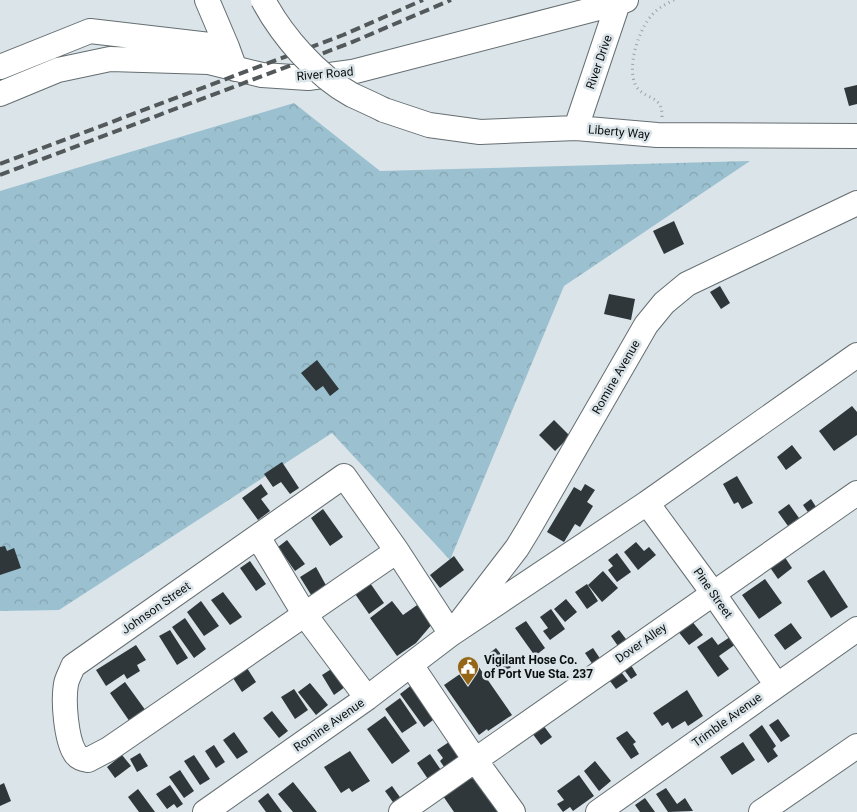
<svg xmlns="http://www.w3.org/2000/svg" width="857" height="812" viewBox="0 0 857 812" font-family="Roboto,sans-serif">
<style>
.forest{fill:url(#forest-crowns)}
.building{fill:#2f373a}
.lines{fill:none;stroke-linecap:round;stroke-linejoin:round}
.minor-casing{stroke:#656e71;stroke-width:26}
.path{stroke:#9ba3a7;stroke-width:3;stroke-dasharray:1 4;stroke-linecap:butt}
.minor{stroke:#fff;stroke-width:24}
.rail{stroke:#53595b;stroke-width:4;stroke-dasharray:10 5;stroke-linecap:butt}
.minor-bridge-casing{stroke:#656e71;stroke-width:26;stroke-linecap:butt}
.minor-bridge{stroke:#fff;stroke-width:24}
.labels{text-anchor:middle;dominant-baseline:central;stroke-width:5;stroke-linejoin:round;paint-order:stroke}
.street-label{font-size:12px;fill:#0b0f10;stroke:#dae4e9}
.poi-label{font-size:12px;font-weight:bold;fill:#0b0f10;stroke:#dae4e9;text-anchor:start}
</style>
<defs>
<pattern id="forest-crowns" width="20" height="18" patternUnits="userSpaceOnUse" patternTransform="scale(1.25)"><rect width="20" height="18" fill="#9bc0cf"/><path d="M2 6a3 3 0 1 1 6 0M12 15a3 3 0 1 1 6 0" fill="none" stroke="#84a4b1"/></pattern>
</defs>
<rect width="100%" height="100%" fill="#dae4e9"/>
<path class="forest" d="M294 103 380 171 750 161 564 286 450 560 332 433 59 610 0 611V191Z"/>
<path class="building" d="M857 85V104L849 106 844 88Z
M674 221 684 244 664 254 653 231Z
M720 286 730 303 721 309 710 292Z
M609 294 635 299 631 320 604 314Z
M317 360 339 389 330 396 323 386 316 391 301 373Z
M852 406 857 412V435L834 451 819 431Z
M554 420 570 436 555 451 539 435Z
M792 445 802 458 786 470 777 457Z
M282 462 299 488 290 494 281 482 273 487 264 474Z
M737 476 753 503 742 509 738 502 734 504 723 484Z
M261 484 268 494 261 499 270 511 258 520 242 498Z
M585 484 595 490 587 502 593 506 580 527 575 524 564 542 547 532 574 487 581 491Z
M811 499 818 510 810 515 803 505Z
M789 504 799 518 788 526 778 512Z
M323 509 343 537 330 546 311 518Z
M287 540 305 564 295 571 278 547Z
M636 542 644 551 649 547 656 555 638 570 624 552Z
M5 546 7 551 14 548 21 568 0 575V547Z
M617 553 631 572 617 582 608 570 613 566 608 560Z
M454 556 464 570 440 588 430 575Z
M784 556 792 568 778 579 769 566Z
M250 561 266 584 256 591 240 568Z
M316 567 328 589 313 598 300 577Z
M824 570 848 607 831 618 807 581Z
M603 571 618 588 602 602 588 585Z
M765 579 782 603 759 619 742 595Z
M368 580 384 603 369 614 353 591Z
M587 584 598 601 587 609 575 592Z
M223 592 242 617 230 625 211 600Z
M566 599 577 612 565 622 554 609Z
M201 601 219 626 204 636 187 612Z
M392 601 403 615 420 603 433 623 416 643 397 656 370 618Z
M551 609 565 629 550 640 543 631 548 628 540 617Z
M185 618 206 649 194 658 172 627Z
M691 620 703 635 689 645 677 630Z
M526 621 545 648 535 656 515 628Z
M791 623 802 638 785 650 774 635Z
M170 630 188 658 177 665 159 636Z
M619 630 629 643 620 649 611 636Z
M712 637 718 645 730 637 736 644 719 656 729 669 718 677 697 647Z
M136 645 146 660 137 665 140 671 127 679 124 674 106 686 96 670Z
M496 648 511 667 501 675 486 656Z
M593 648 601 660 593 665 585 653Z
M629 662 637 675 631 679 622 667Z
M476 663 512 715 488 731 487 729 479 735 444 685Z
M247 668 256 682 242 692 233 678Z
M333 668 345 687 334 695 322 675Z
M619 669 628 681 616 689 607 677Z
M125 682 146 711 130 722 110 693Z
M310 683 328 705 316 715 298 692Z
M413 684 437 717 424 727 400 694Z
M294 689 308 710 295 719 281 697Z
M687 690 703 716 688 726 685 721 672 729 668 722 662 726 653 713Z
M400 698 417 723 402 733 385 709Z
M272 711 288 731 279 738 263 718Z
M385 716 410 751 392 764 367 729Z
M778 719 790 736 781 742 769 725Z
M543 725 552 737 541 745 532 733Z
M762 725 776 746 773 749 778 756 768 763 749 735Z
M627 731 636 742 633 744 639 754 631 759 616 738Z
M234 732 248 752 237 759 223 740Z
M452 740 465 757 447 771 440 761 443 758 437 750Z
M743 742 755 760 732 775 720 757Z
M214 745 225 762 216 768 205 751Z
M350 751 370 781 352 792 349 788 341 793 324 767Z
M140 753 148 766 137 772 130 759Z
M430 754 443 773 430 782 417 763Z
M122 755 131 766 115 778 107 767Z
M194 755 210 779 200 785 184 761Z
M595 761 611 781 599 791 584 771Z
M180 770 194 791 184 798 169 777Z
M474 773 502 812H454L443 796Z
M579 775 594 796 573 811 570 807 563 812 557 804 564 800 557 791Z
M293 782 317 812H293L278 794Z
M4 783 11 801 0 806V785Z
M170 785 183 804 177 808 174 804 167 809 156 794Z
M392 786 402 800 395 805 385 791Z
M666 788 677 804 685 798 693 811 668 812 656 794Z
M138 789 155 812H139L128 797Z
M268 793 282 812H266L258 801Z
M645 798 655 812H640L635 805Z"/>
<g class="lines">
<g class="minor-casing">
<path id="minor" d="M207 0 227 47
M0 67 90 31 227 47 235 69
M0 94 58 70 110 59 209 62 262 75 308 78 352 72 618 3 626 0
M384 110 429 125 480 132 576 128 657 135 857 136
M576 128 618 3
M647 503 713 593 776 684
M258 537 305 615 367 698
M397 551 109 749 88 760C83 759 78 758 75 753 66 739 63 701 66 684 67 678 71 672 73 666L344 476 397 551 451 634
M461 621 517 548 528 530 646 325 664 303 687 284 857 203
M411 665 475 760 513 812
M205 812 367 698 451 634 647 503 857 355
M401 812 857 493
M598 812 857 629
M761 812 857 746"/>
</g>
<path class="path" d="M662 117C663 93 643 101 635 84 627 65 639 29 652 15 658 8 666 4 674 0"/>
<use href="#minor" class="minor"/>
<path class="rail" d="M0 164 343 35 423 0
M0 175 350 43 451 0"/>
<g class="minor-bridge-casing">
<path id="minor-bridge" d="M263 0C282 36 317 76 352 95 363 100 374 105 384 110"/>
</g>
<use href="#minor-bridge" class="minor-bridge"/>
</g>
<defs>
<g id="civic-pin" transform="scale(1.125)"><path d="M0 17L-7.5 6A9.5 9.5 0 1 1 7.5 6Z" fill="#956615" stroke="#dae4e9"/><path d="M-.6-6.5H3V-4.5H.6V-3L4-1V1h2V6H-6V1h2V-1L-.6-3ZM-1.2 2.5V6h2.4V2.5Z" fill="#fff"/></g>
</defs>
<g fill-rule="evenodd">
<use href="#civic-pin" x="468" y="667"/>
</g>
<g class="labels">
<g class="street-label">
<text transform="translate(599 62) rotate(-71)">River Drive</text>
<text transform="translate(325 74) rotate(-5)">River Road</text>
<text transform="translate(619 132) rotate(5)">Liberty Way</text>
<text transform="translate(616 377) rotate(-60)">Romine Avenue</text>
<text transform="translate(713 593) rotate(55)">Pine Street</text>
<text transform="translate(156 608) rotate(-35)">Johnson Street</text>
<text transform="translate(641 643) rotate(-35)">Dover Alley</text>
<text transform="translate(727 720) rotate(-36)">Trimble Avenue</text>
<text transform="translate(329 725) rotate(-35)">Romine Avenue</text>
</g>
<g class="poi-label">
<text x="484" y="660">Vigilant Hose Co.<tspan x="484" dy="14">of Port Vue Sta. 237</tspan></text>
</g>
</g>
</svg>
